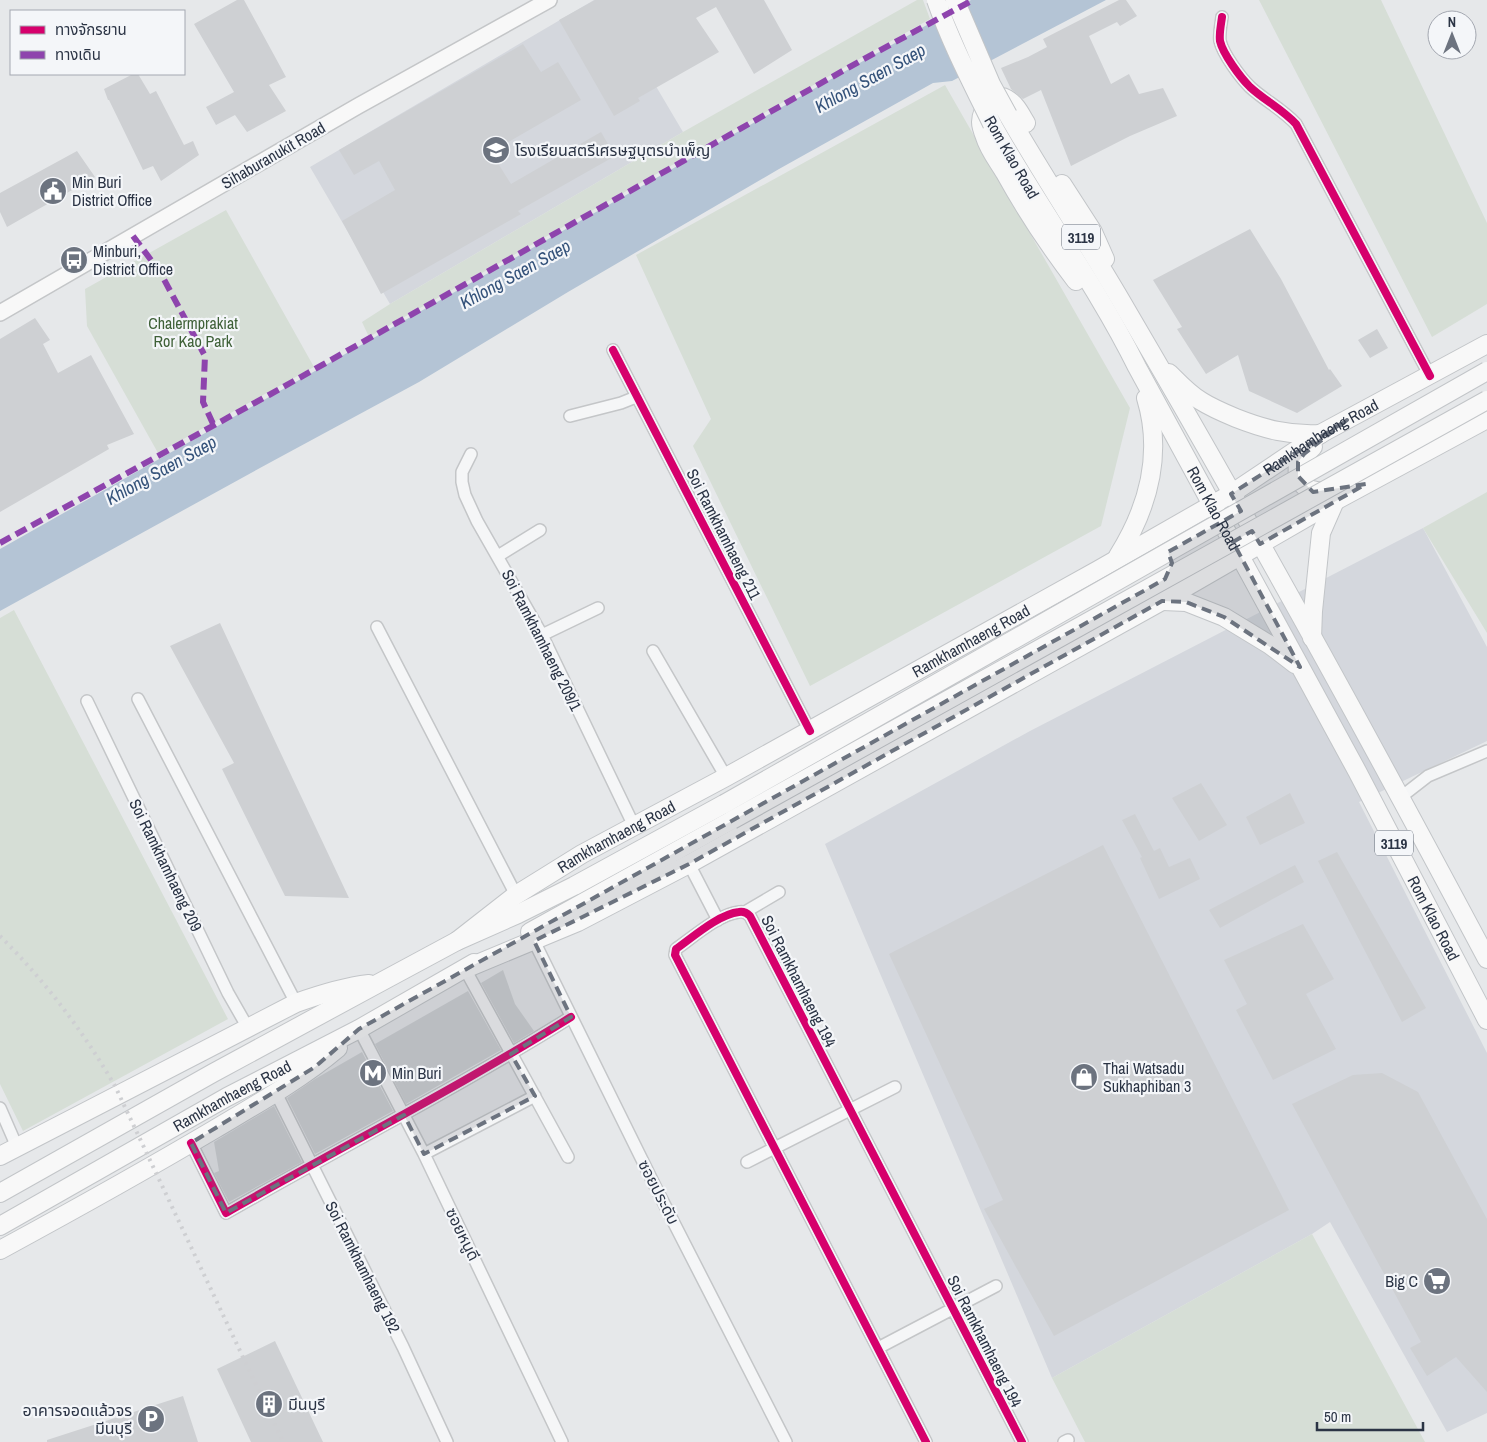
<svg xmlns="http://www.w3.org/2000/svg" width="1487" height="1442" viewBox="0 0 1487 1442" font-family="'Archivo Narrow','Noto Sans Thai',sans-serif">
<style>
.built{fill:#d4d7dd}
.green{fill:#d6ded6}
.water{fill:#b4c4d5}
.building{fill:#ced0d3}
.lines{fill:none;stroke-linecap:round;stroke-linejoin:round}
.minor-casing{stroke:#c4c6c8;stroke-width:14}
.secondary-casing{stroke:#c4c6c8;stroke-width:18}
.primary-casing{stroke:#c2c5c8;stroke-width:20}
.minor{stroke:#f5f6f7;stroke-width:11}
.secondary{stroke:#f8f8f8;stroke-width:15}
.primary{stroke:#f8f8f8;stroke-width:18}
.rail{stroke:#cecfd2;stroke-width:4;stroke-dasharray:2.5 5;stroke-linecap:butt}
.primary-bridge-casing{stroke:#c2c5c8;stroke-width:20;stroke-linecap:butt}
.primary-bridge{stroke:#f8f8f8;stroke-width:18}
.quiet{stroke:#8e44ad;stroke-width:6;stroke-dasharray:12 6;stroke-linecap:butt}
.cycleway-casing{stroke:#f4f6f9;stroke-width:11}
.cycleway{stroke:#d6006c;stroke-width:8}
.marked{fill:#6c737f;fill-opacity:0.2;stroke:#6c737f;stroke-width:4;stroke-dasharray:10 6;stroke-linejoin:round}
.labels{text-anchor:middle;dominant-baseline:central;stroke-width:4.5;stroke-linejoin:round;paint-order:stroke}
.shield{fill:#f4f6f9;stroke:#676e7b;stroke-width:1}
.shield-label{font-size:15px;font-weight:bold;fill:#2b3445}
.poi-label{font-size:16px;fill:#2b3445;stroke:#f4f6f9;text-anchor:start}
.street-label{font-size:16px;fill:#2b3445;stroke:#f4f6f9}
.park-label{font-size:16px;fill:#3f6138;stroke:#f4f6f9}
.water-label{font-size:18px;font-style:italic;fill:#34527a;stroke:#f4f6f9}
</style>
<rect width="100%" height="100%" fill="#e6e8ea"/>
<path class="built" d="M594 0H605L683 132 390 304 310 167Z
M1423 528 1487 647V741L1359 802 1487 1053V1413L1447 1432 1330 1222 1312 1234 1052 1378 825 844 1030 731Z"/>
<path class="green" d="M917 0H923L930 19 369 337 362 322 390 304 683 132Z
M1259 0H1381L1487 223V304L1432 337Z
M945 85 1130 408 1101 526 810 686 693 446 711 419 636 255Z
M226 210 314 367 158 453 87 326 85 289Z
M1487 492V633L1423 528Z
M14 610 228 1019 23 1131 0 1084V618Z
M1312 1234 1425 1442H1085L1052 1378Z"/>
<path class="water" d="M971 0H1106L952 81 933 83 779 169 568 292 419 382 271 462 0 611V549Z"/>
<path class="building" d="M237 0H244L286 77 269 85 286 111 247 132 235 115 216 125 206 107 234 92 194 24Z
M595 0H764L792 50 754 74 716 7 696 18 719 52 638 98 640 101 614 116 559 20Z
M1119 0H1126L1137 16 1120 26 1117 22 1089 36 1111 84 1129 74 1139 94 1163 88 1177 116 1130 136 1071 166 1041 90 1023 99 1011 89 1001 68 1028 57 1047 47 1043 39Z
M523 44 541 72 558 62 581 100 491 152 511 184 601 132 615 156 518 211 521 214 381 294 342 221 395 190 379 161 354 175 339 150Z
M133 74H138L150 94 156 91 184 145 193 141 199 155 161 181 153 166 143 170 109 100H108L104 89Z
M77 151 95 177 7 227 0 212V193Z
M1250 229 1281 279 1329 370 1330 369 1342 386 1297 413 1249 391 1238 355 1206 374 1177 329 1182 327 1153 280Z
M35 318 50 340 43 344 58 373 91 355 134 434 107 445 109 449 0 512V339Z
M1377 329 1388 348 1370 358 1358 340Z
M220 623 275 741 349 898 285 896 222 769 234 763 170 646Z
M1201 783 1227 825 1199 841 1172 798Z
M1290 793 1305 823 1260 845 1246 817Z
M1135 814 1154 851 1160 848 1169 867 1190 858 1200 879 1159 899 1140 858 1142 857 1122 820Z
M1103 845 1289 1210 1054 1336 984 1209 1003 1200 889 954Z
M1337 852 1426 1008 1402 1022 1318 861Z
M1295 865 1304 882 1220 928 1209 910Z
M1303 924 1334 979 1306 994 1336 1049 1273 1080 1236 1010 1247 1004 1224 960Z
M503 970 515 1004 534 1031 514 1043 481 983Z
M468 991 501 1050 406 1104 375 1044Z
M362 1052 393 1111 315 1154 287 1098 315 1079Z
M1382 1073 1418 1092 1487 1219V1392L1456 1357 1427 1376 1410 1348 1421 1342 1292 1104 1353 1075Z
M274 1106 302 1162 229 1202 214 1173 219 1171 214 1142Z
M275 1341 323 1442H251L217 1369Z
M183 1396 198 1442H47V1440Z"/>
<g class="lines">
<g class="minor-casing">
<path id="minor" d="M1222 17C1221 25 1219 33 1220 41 1223 54 1240 77 1250 87 1264 100 1282 109 1296 124L1430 376
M613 350 810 731
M570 416 621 403 636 397
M471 454 462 472V482L465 495 477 521 542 635 634 826
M498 556 540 530
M377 627 516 895
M542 635 598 608
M653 651 726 777
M138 699 296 1003
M87 701 228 993 248 1028
M1401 797 1428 776 1487 751
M689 864 718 920
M745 912 779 892
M534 941 654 1184 786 1442
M465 969 568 1157
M359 1029 424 1154 562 1442
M276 1093 403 1347 447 1442
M0 1108 17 1147
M191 1143 226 1213C341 1147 459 1087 571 1017
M424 1154 535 1096
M747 1162 895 1087
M878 1348 996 1286
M926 1442 675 955 676 949C693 937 719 914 739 912 744 911 747 913 750 916L1022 1442
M1064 1442 1068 1440"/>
</g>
<g class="secondary-casing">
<path id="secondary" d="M0 313 358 106 549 0"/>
</g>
<g class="primary-casing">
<g id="primary">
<path d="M1008 115C1046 181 1089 245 1127 311 1252 524 1371 741 1487 959"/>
<path d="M1026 123C1021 115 1016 104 1007 99 994 91 981 110 981 122 981 126 983 132 985 137 989 150 998 161 1005 173 1026 211 1050 247 1076 281"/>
<path id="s1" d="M992 124C1038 207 1095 282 1137 367L1357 771 1487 1020"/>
<path d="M1062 184 1093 232 1105 259"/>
<path d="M1169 373C1179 383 1189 394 1201 401 1212 408 1224 413 1236 418 1264 429 1290 436 1321 434"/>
<path d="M1313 447 1298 462C1298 466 1297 471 1298 475 1301 491 1319 493 1332 491"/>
<path d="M1118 556C1148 508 1163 454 1146 398"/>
<path d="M1163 601 1186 602 1224 617 1270 645 1295 664"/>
<path d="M1312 638 1313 611 1321 533 1335 501"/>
<path d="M530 932 732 820"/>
<path id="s2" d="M457 941 516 895 582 854 726 777 1098 570 1231 494 1322 433 1487 344"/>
<path d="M465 969 578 922 689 864 1162 601 1335 501 1487 419"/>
<path d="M0 1156 296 1003C321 994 343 987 369 984"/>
<path d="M0 1193 213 1073 379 983 457 941 518 914 574 886 724 804"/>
<path id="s3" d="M0 1226 227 1097 359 1029 474 963"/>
<path d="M0 1250C72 1211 144 1171 215 1129 257 1104 300 1080 338 1048"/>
</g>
</g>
<use href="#minor" class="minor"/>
<use href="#secondary" class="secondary"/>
<use href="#primary" class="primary"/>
<path class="rail" d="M0 936C45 981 83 1031 115 1086L283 1442"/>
<g class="primary-bridge-casing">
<path id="primary-bridge" d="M936 0C951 43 972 83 992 124
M955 0 991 84 1008 115
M724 804 1487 371
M732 820 1487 400"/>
</g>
<use href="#primary-bridge" class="primary-bridge"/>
<path class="quiet" d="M133 236 160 272 205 356 203 402 214 426
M0 543 269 395 862 60 973 0"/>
<g class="cycleway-casing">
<path id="cycleway" d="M1222 17C1221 25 1219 33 1220 41 1223 54 1240 77 1250 87 1264 100 1282 109 1296 124L1430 376
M613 350 810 731
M191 1143 226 1213C341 1147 459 1087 571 1017
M926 1442 675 955 676 949C693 937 719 914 739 912 744 911 747 913 750 916L1022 1442"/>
</g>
<use href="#cycleway" class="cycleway"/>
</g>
<path class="marked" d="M1347 420 1304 454 1298 462V476L1313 492 1366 484 1260 544 1252 531 1233 542 1300 667 1224 617 1186 602 1162 601 689 864 534 941 571 1017 511 1054 535 1096 424 1154 404 1115 226 1213 191 1143 315 1067 359 1029 1165 579 1172 563 1168 552 1241 511 1231 494Z"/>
<defs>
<g id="school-disc" transform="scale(1.4375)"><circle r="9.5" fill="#6c737f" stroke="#f4f6f9"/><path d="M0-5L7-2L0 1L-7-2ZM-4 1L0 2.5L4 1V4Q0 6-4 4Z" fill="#fff"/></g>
<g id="civic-disc" transform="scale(1.4375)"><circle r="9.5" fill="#6c737f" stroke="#f4f6f9"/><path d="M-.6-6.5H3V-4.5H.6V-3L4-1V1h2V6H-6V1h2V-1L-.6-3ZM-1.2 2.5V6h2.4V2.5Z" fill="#fff"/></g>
<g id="bus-disc" transform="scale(1.4375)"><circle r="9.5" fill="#6c737f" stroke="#f4f6f9"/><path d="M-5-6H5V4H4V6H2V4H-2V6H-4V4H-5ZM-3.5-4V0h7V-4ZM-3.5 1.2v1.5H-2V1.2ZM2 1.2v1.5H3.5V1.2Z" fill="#fff"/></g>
<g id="metro-disc" transform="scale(1.4375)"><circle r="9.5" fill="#6c737f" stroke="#f4f6f9"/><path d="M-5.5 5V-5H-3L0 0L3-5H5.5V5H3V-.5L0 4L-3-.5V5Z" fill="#fff"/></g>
<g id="shop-disc" transform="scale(1.4375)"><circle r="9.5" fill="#6c737f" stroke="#f4f6f9"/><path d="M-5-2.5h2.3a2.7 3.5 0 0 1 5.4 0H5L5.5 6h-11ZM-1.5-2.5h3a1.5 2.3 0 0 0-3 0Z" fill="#fff"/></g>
<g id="supermarket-disc" transform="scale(1.4375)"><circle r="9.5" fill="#6c737f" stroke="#f4f6f9"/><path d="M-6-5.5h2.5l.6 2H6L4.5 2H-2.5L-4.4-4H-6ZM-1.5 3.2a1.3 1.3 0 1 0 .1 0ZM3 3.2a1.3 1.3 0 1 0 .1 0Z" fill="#fff"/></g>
<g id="building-disc" transform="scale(1.4375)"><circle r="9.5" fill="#6c737f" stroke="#f4f6f9"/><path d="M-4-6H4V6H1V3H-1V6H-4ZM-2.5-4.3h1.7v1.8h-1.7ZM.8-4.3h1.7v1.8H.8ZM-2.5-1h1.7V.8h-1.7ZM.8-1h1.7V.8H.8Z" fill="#fff"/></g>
<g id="parking-disc" transform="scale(1.4375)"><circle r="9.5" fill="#6c737f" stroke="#f4f6f9"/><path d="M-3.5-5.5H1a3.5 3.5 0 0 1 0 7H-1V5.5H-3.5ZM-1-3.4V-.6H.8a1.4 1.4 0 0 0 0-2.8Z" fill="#fff"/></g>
</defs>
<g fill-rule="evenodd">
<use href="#school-disc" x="496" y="150"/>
<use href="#civic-disc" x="53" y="191"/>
<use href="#bus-disc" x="74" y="260"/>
<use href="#metro-disc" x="373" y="1073"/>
<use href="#shop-disc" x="1084" y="1077"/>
<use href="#supermarket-disc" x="1437" y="1281"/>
<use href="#building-disc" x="269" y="1404"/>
<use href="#parking-disc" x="151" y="1419"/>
</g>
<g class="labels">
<g class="shield">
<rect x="1062" y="224.5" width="38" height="25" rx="4"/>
<rect x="1375" y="830.5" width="38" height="25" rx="4"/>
</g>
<g class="shield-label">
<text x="1081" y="237">3119</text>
<text x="1394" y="843">3119</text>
</g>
<g class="poi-label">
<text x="515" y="150">โรงเรียนสตรีเศรษฐบุตรบำเพ็ญ</text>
<text x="72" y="182">Min Buri<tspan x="72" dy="18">District Office</tspan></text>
<text x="93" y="251">Minburi,<tspan x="93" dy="18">District Office</tspan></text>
<text x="1103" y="1068">Thai Watsadu<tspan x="1103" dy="18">Sukhaphiban 3</tspan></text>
<text x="392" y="1073">Min Buri</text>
<text x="1418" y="1281" text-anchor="end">Big C</text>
<text x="288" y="1404">มีนบุรี</text>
<text x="132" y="1410" text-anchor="end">อาคารจอดแล้วจร<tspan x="132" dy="18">มีนบุรี</tspan></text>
</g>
<g class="street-label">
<text transform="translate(273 155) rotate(-30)">Sihaburanukit Road</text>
<text transform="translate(1012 157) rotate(60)">Rom Klao Road</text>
<text stroke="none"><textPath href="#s2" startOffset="1001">Ramkhamhaeng Road</textPath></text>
<text stroke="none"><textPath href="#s1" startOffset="444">Rom Klao Road</textPath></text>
<text transform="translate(724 534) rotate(63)">Soi Ramkhamhaeng 211</text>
<text transform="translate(542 640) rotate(63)">Soi Ramkhamhaeng 209/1</text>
<text stroke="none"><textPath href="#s2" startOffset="596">Ramkhamhaeng Road</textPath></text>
<text stroke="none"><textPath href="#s2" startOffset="191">Ramkhamhaeng Road</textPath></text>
<text transform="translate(166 865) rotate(64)">Soi Ramkhamhaeng 209</text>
<text stroke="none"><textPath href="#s1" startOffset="909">Rom Klao Road</textPath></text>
<text transform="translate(799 981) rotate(63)">Soi Ramkhamhaeng 194</text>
<text stroke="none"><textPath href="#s3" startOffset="266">Ramkhamhaeng Road</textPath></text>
<text transform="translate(659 1192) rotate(63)">ซอยประดับ</text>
<text transform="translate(463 1234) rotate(64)">ซอยหนูดี</text>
<text transform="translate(363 1267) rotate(63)">Soi Ramkhamhaeng 192</text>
<text transform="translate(985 1341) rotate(63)">Soi Ramkhamhaeng 194</text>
</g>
<g class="park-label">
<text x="193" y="323">Chalermprakiat<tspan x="193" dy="18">Ror Kao Park</tspan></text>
</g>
<g class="water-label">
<text transform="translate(870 78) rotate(-29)">Khlong Saen Saep</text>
<text transform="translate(515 274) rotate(-29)">Khlong Saen Saep</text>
<text transform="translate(161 470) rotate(-29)">Khlong Saen Saep</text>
</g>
</g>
<rect x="10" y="10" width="175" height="65" fill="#f4f6f9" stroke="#a4a8b1"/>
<rect x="20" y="26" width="25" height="8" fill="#d6006c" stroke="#a4a8b1"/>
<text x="55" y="35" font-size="15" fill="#2b3445">ทางจักรยาน</text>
<rect x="20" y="51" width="25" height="8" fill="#8e44ad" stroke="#a4a8b1"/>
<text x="55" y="60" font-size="15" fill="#2b3445">ทางเดิน</text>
<g transform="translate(1452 35)"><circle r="24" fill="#f4f6f9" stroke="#a4a8b1"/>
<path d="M0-4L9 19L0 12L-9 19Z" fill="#6c737f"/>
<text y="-8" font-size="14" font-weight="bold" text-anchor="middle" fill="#2b3445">N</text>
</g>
<path d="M1317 1422v8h106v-8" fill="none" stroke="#2b3445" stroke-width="2.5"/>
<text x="1324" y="1422" font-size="15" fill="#2b3445" stroke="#f4f6f9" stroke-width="4" paint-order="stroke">50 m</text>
</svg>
